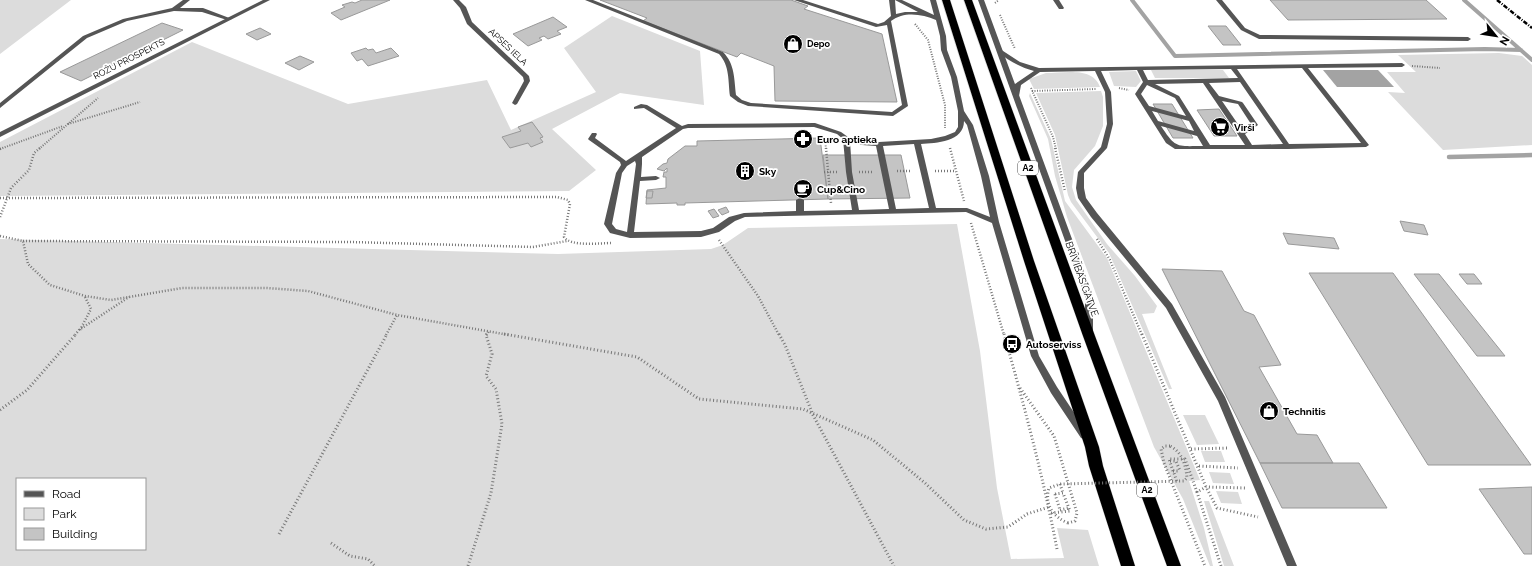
<svg xmlns="http://www.w3.org/2000/svg" width="1532" height="566" viewBox="0 0 1532 566" font-family="Raleway,sans-serif">
<style>
.green{fill:#dcdcdc;fill-rule:evenodd}
.water{fill:#a3a3a3}
.lines{fill:none;stroke-linecap:round;stroke-linejoin:round}
.stream-far1{stroke:#a3a3a3;stroke-width:4}
.stream{stroke:#a3a3a3;stroke-width:4.5}
.building{fill:#c4c4c4;stroke:#999}
.trunk-casing{stroke:#dbdbdb;stroke-width:1}
.path-far2{stroke:#777;stroke-width:2;stroke-dasharray:1 1.5;stroke-linecap:butt}
.path-far1{stroke:#777;stroke-width:2.5;stroke-dasharray:1 2;stroke-linecap:butt}
.path{stroke:#777;stroke-width:3;stroke-dasharray:1 2.5;stroke-linecap:butt}
.service{fill:#555;fill-rule:evenodd}
.minor{fill:#555;fill-rule:evenodd}
.trunk{fill:#000;fill-rule:evenodd}
.rail{stroke:#000;stroke-width:2.5;stroke-dasharray:4.5 1.5 1 1.5;stroke-linecap:butt}
.path-bridge{stroke:#777;stroke-width:3;stroke-dasharray:1 2.5;stroke-linecap:butt}
.labels{text-anchor:middle;dominant-baseline:central;stroke-width:3.5;stroke-linejoin:round;paint-order:stroke}
.far-poi-label{font-size:9px;font-weight:bold;fill:#000;stroke:#fff;text-anchor:start}
.far-street-label{font-size:9px;fill:#000;stroke:#fff}
.shield{fill:#fff;stroke:#4c4c4c;stroke-width:1}
.shield-label{font-size:9px;font-weight:bold;fill:#000}
.poi-label{font-size:10px;font-weight:bold;fill:#000;stroke:#fff;text-anchor:start}
.street-label{font-size:10px;fill:#000;stroke:#fff}
</style>
<rect width="100%" height="100%" fill="#fff"/>
<path class="green" d="M0 0H71L0 54Z
M612 16 700 51 704 105 620 93 552 129 596 170 569 191 0 196V142L192 42 348 104 487 80 511 130 596 92 564 48Z
M1499 53 1522 56 1532 65V145L1443 150 1388 92 1405 93 1387 72H1416L1398 55Z
M1151 70H1223L1229 78H1155Z
M1136 71 1141 81 1136 87 1114 86 1109 72Z
M1046 73C1063 73 1093 66 1100 87L1034 89 1029 79Z
M1101 91 1103 97V126L1095 146 1074 170 1072 187 1076 200 1107 244 1135 276 1157 306 1154 313 1142 314 1172 389H1169L1109 253 1071 202 1068 195 1055 135 1036 93Z
M1030 93 1051 139 1065 201 1107 258 1200 480 1189 481 1204 528 1213 566H1210L1183 499 1154 447 1067 217 1055 176 1048 139 1029 96Z
M957 224 980 351 997 488 1011 559 1064 558 1057 528 1088 530 1099 566H0V239L558 254 711 249 723 245 748 228ZM17 479H145V549H17Z
M1183 415H1205L1219 444 1197 445Z
M1201 451H1221L1225 462H1205Z
M1209 472 1230 473 1234 484 1213 483Z
M1216 491 1238 492 1242 504 1221 503Z
M1204 501H1209L1234 566H1224Z"/>
<path class="water" d="M1323 70H1378L1394 87H1337Z"/>
<g class="lines">
<path class="stream-far1" d="M1132 0 1175 56 1485 49 1521 50
M1464 0 1532 60"/>
<path class="stream" d="M1449 157 1532 155"/>
</g>
<path class="building" d="M362 0H390L341 20 331 13 345 7 342 5 352 2 355 3Z
M600 0H791L808 6 804 9 882 34 897 102 775 101 774 66 741 53 737 57 643 21 647 18Z
M1270 0H1426L1447 19 1288 20Z
M553 17 567 27 557 31 561 34 548 39 544 36 539 38 542 40 528 46 513 34Z
M162 23 183 30 81 81 60 72Z
M1208 26H1226L1241 45H1223Z
M260 28 271 34 257 40 246 34Z
M366 48 368 50 373 49 376 53 391 48 399 56 368 66 362 59 357 61 351 53Z
M300 56 314 62 299 70 285 63Z
M1153 104H1172L1193 138H1173Z
M1219 109 1237 136H1214L1197 110Z
M532 122 543 137 540 138 543 142 531 147 528 143 510 148 502 137 521 131 518 127Z
M820 138 828 199 685 203V205H677V203L646 204 647 190 666 188V177H663L664 172H667V168L664 171 657 169 663 164 667 163 668 159 685 146H697V141Z
M823 155H901L910 198 828 199Z
M647 191H653L652 198H646Z
M726 207 729 212 722 215 718 210Z
M714 209 719 216 713 218 708 211Z
M1400 221 1424 225 1428 235 1404 231Z
M1283 233 1334 238 1339 249 1288 244Z
M1162 269 1222 271 1244 311 1254 315 1281 365 1259 367 1297 434 1317 435 1333 463H1260Z
M1309 273H1393L1531 465H1428Z
M1414 274H1439L1505 356H1477Z
M1459 274H1474L1482 284H1467Z
M1260 463H1359L1387 508H1282Z
M1532 487V554H1524L1479 489Z"/>
<g class="lines">
<g class="trunk-casing">
<path id="trunk" d="M942 0H950L1034 261 1099 447 1103 466 1135 566H1121L1089 466 1085 447 1024 261Z
M964 0H972L1095 336 1181 566H1167L1083 336Z"/>
</g>
<path class="path-far2" d="M995 3 999 0
M1000 15 1015 49
M915 24 928 40 945 105V128
M1412 66 1440 68
M1031 88 1053 137 1056 149
M1119 88 1129 90
M1032 91 1096 89
M68 124 140 102
M825 138 826 149
M0 149 63 126
M39 149 98 98"/>
<path class="path-far1" d="M826 148 831 203
M950 148 964 201
M1055 148 1065 191
M0 149 3 148
M897 171H912
M935 171H956
M824 172H838
M859 172H874
M0 198 557 197 568 200 570 204 564 237C571 247 600 243 612 243
M0 217 11 188 29 170 34 153 40 148
M971 223 1004 335
M0 236 23 241 28 264 50 285 85 296 111 300 182 288H267L308 291 397 315 509 335
M1097 239 1110 260 1142 335
M719 240 758 296 779 335
M23 241 351 242 533 247 567 241
M80 330 91 309 85 297
M75 335 79 330 129 297
M386 335 397 315
M486 335 489 331"/>
<path class="path" d="M504 334 637 357 699 399 803 409 873 440 925 483 964 520 986 529 1008 527 1027 514 1049 507
M779 334 785 345 813 415 894 566
M1004 334C1024 405 1043 476 1057 549
M1142 334 1206 487 1217 508 1258 517
M1020 388 1054 436 1077 513 1075 521 1068 523
M0 410 27 390 76 334
M1170 446H1165L1161 449 1164 463 1205 566
M1191 449 1229 448
M1170 461H1176L1180 471
M1199 466 1238 468
M1173 470 1177 482
M1173 471 1169 459H1185L1197 492
M1060 484 1063 493
M1055 494 1060 510
M1051 513 1070 511 1063 493
M279 534 387 334
M331 543 350 556 368 559 375 566
M468 566 491 493 502 424 496 389 486 376 492 354 486 335 487 334
M1221 566 1197 492 1206 487 1246 488"/>
<path class="service" d="M183 0H190L180 8H203L232 19 227 20 202 12 174 11 127 21 87 38 0 108V103L83 36 123 19 172 8Z
M585 0H593L723 52C735 64 734 79 736 95L742 100 751 103 892 112 902 105 887 25 876 27 794 0H803L878 24 884 22 891 16 889 0H895L896 14 905 12H918L895 0H902L934 15 930 0H936L946 36 947 50 957 77 964 111 973 125 989 176 999 222 1039 356 1057 387 1089 435 1087 438 1084 439 1081 438 1051 393 1031 356 992 223 966 212 745 217 735 221 719 232 701 237 630 238 610 233 604 224 616 173 621 165 620 162 589 140 588 139 592 133H596L597 134 595 138 626 161 676 128 644 108 634 109V107L641 104 647 105 682 126 688 124 815 123 841 132 848 137 863 141 879 142 931 139 945 136 955 132 958 127V111L951 77 941 50 940 36 936 20C922 14 904 11 891 21L908 106 893 116 748 106 738 102 730 96C728 81 730 66 719 54ZM964 121 967 125 981 176 990 217 967 208H936L921 144C936 143 964 142 964 121ZM814 127 837 134 843 139 846 172 852 210 804 211V200L800 198 796 200V211L744 213 729 217 713 228 701 231 634 232 640 181 656 180 660 178 656 176 641 177 642 164V157L683 129 688 128ZM850 141 862 145 876 146 889 209 859 210 852 172ZM914 144 929 208 896 209 883 146ZM635 161 636 164 627 232 616 229 612 224 622 173 627 166Z
M1053 0H1059L1064 8 1063 9H1059Z
M1216 0H1222L1245 28 1260 35 1468 37 1471 39 1468 41 1259 39 1241 30Z
M1000 49 1020 62 1039 68 1402 63 1405 65 1402 67 1308 68 1369 145 1366 147 1288 149H1175L1166 143 1135 94 1143 82 1137 70 1101 71 1111 92 1113 124 1107 148 1084 173V188L1086 198 1097 213 1172 304 1225 397 1297 566H1287L1218 401 1166 308 1091 217 1078 198 1076 188 1078 172 1101 147 1107 124 1105 92 1095 71 1040 72 1021 85 1019 96 1016 98 1013 96 1015 84 1034 71C1020 67 1009 61 998 52L997 51ZM1302 68 1361 143 1289 144 1237 69ZM1231 69 1238 78 1148 80 1143 70ZM1240 82 1283 144 1252 145 1245 134 1258 125 1243 103 1242 102 1219 96 1209 83ZM1203 83 1245 145H1210L1179 96 1155 84ZM1147 85 1175 98 1186 116 1149 106 1141 94ZM1222 101 1238 104 1251 124 1242 130ZM1152 111 1189 121 1194 131 1158 121ZM1161 126 1197 136 1203 146C1177 146 1176 149 1161 126Z"/>
<path class="minor" d="M263 0H270L0 137V132Z
M453 0H459L466 7 472 22 529 76 530 81 517 104 515 105 512 103 524 81 523 77 467 24 460 8Z
M978 0H984L1093 296V330L1092 332H1086L1085 330V296Z"/>
<use href="#trunk" class="trunk"/>
<path class="rail" d="M1497 0 1532 28"/>
<path class="path-bridge" d="M1173 471H1180
M1055 494 1063 493
M1060 510 1069 508
M1068 523C1053 517 1044 504 1049 488L1060 484 1184 481 1187 478C1186 465 1182 452 1170 446"/>
</g>
<defs>
<g id="shop-disc" transform="scale(1)"><circle r="9.5" fill="#000" stroke="#fff"/><path d="M-5-2.5h2.3a2.7 3.5 0 0 1 5.4 0H5L5.5 6h-11ZM-1.5-2.5h3a1.5 2.3 0 0 0-3 0Z" fill="#fff"/></g>
<g id="supermarket-disc" transform="scale(1)"><circle r="9.5" fill="#000" stroke="#fff"/><path d="M-6-5.5h2.5l.6 2H6L4.5 2H-2.5L-4.4-4H-6ZM-1.5 3.2a1.3 1.3 0 1 0 .1 0ZM3 3.2a1.3 1.3 0 1 0 .1 0Z" fill="#fff"/></g>
<g id="pharmacy-disc" transform="scale(1)"><circle r="9.5" fill="#000" stroke="#fff"/><path d="M-2-6h4v4h4v4h-4v4h-4v-4h-4v-4h4Z" fill="#fff"/></g>
<g id="building-disc" transform="scale(1)"><circle r="9.5" fill="#000" stroke="#fff"/><path d="M-4-6H4V6H1V3H-1V6H-4ZM-2.5-4.3h1.7v1.8h-1.7ZM.8-4.3h1.7v1.8H.8ZM-2.5-1h1.7V.8h-1.7ZM.8-1h1.7V.8H.8Z" fill="#fff"/></g>
<g id="cafe-disc" transform="scale(1)"><circle r="9.5" fill="#000" stroke="#fff"/><path d="M-5.5-4.5H6V0H3Q3 3.5 0 3.5H-2.5Q-5.5 3.5-5.5 0ZM3-3.2v2h1.7v-2ZM-6 4.5H4V6H-6Z" fill="#fff"/></g>
<g id="bus-disc" transform="scale(1)"><circle r="9.5" fill="#000" stroke="#fff"/><path d="M-5-6H5V4H4V6H2V4H-2V6H-4V4H-5ZM-3.5-4V0h7V-4ZM-3.5 1.2v1.5H-2V1.2ZM2 1.2v1.5H3.5V1.2Z" fill="#fff"/></g>
</defs>
<g fill-rule="evenodd">
<use href="#shop-disc" x="793" y="44"/>
<use href="#supermarket-disc" x="1220" y="127"/>
<use href="#pharmacy-disc" x="803" y="139"/>
<use href="#building-disc" x="745" y="171"/>
<use href="#cafe-disc" x="803" y="189"/>
<use href="#bus-disc" x="1012" y="344"/>
<use href="#shop-disc" x="1269" y="411"/>
</g>
<g class="labels">
<g class="far-poi-label">
<text x="807" y="44">Depo</text>
</g>
<g class="far-street-label">
<text transform="translate(508 47) rotate(43)">APSES IELA</text>
<text transform="translate(129 59) rotate(-27)">ROŽU PROSPEKTS</text>
</g>
<g class="shield">
<rect x="1018" y="161" width="20" height="14" rx="3"/>
<rect x="1137" y="483" width="20" height="14" rx="3"/>
</g>
<g class="shield-label">
<text x="1028" y="168">A2</text>
<text x="1147" y="490">A2</text>
</g>
<g class="poi-label">
<text x="1234" y="127">Virši</text>
<text x="817" y="139">Euro aptieka</text>
<text x="759" y="171">Sky</text>
<text x="817" y="189">Cup&amp;Cino</text>
<text x="1026" y="344">Autoserviss</text>
<text x="1283" y="411">Technitis</text>
</g>
<g class="street-label">
<text transform="translate(1082 279) rotate(70)">BRĪVĪBAS GATVE</text>
</g>
</g>
<rect x="16" y="478" width="130" height="72" fill="#ffffff" stroke="#999999"/>
<rect x="24" y="491" width="20" height="6" fill="#555555" stroke="#999999"/>
<text x="52" y="498" font-size="12" fill="#000000">Road</text>
<rect x="24" y="508" width="20" height="12" fill="#dcdcdc" stroke="#999999"/>
<text x="52" y="518" font-size="12" fill="#000000">Park</text>
<rect x="24" y="528" width="20" height="12" fill="#c4c4c4" stroke="#999999"/>
<text x="52" y="538" font-size="12" fill="#000000">Building</text>
<g transform="translate(1496 36) rotate(120)" stroke="#ffffff" stroke-width="3" paint-order="stroke">
<path d="M0-3L7 15L0 10L-7 15Z" fill="#000000"/>
<text y="-6" font-size="11" font-weight="bold" text-anchor="middle" fill="#000000">N</text>
</g>
</svg>
